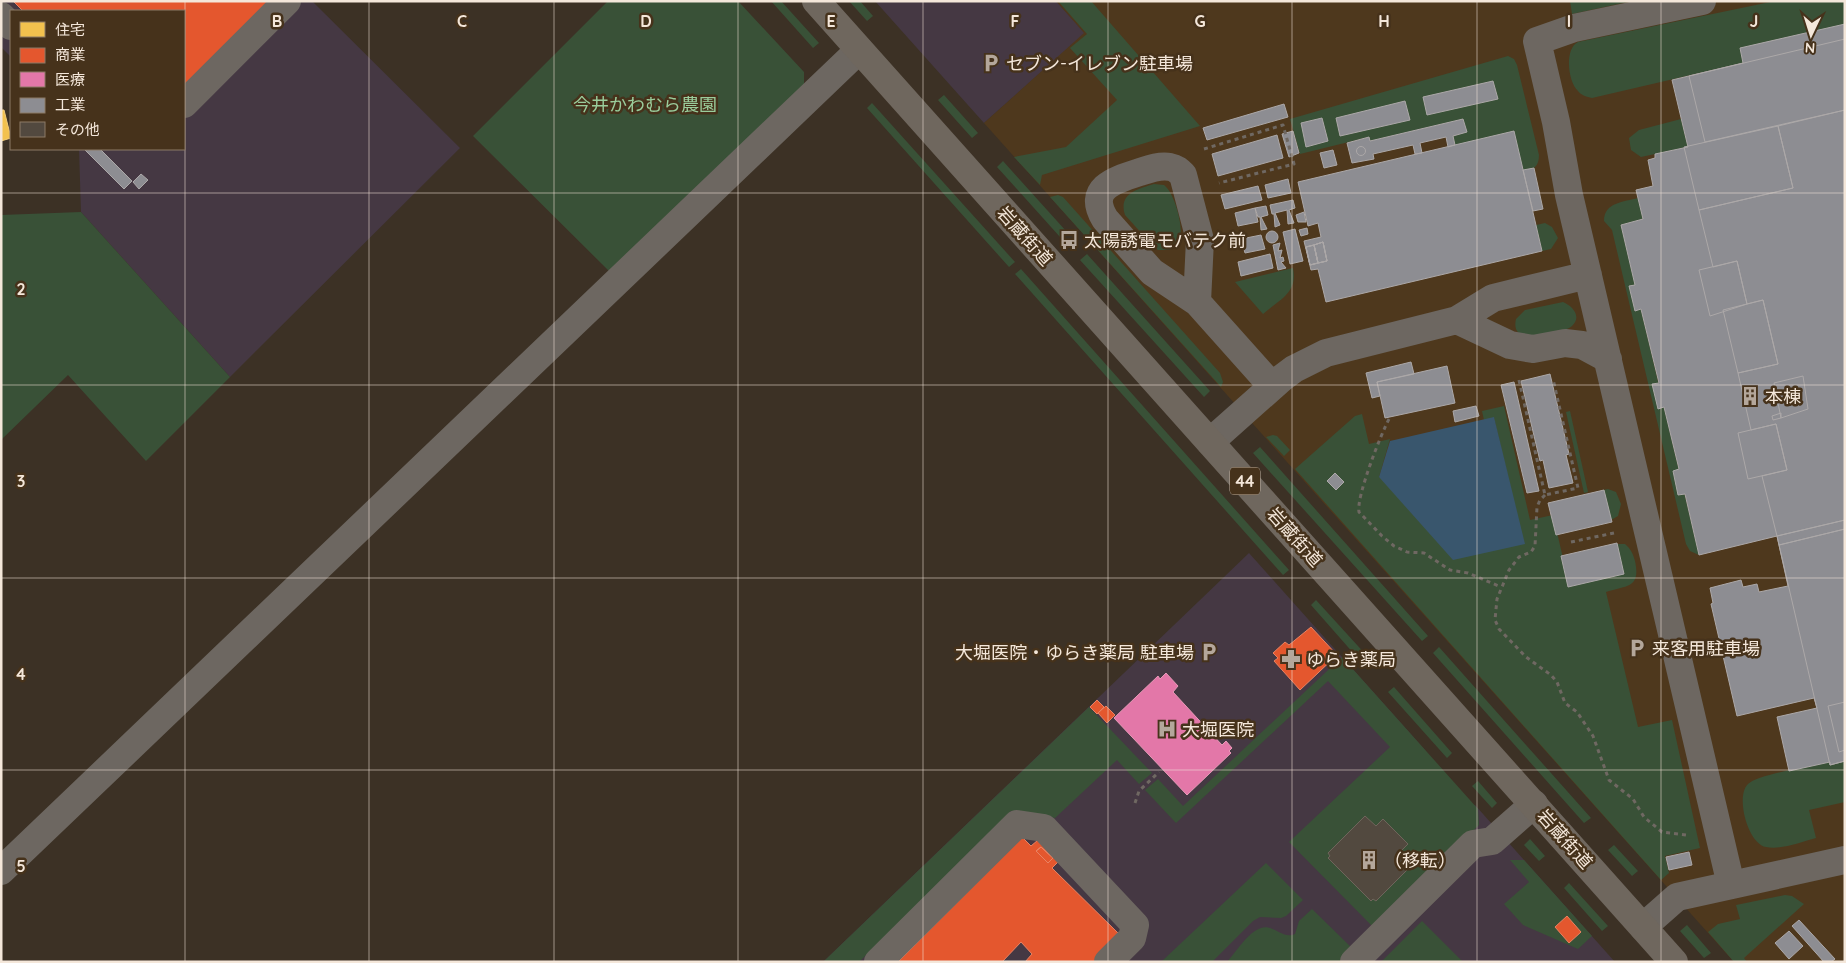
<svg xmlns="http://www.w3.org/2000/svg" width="1846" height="963" viewBox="0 0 1846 963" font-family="Quicksand,'Noto Sans JP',sans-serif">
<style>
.commercial{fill:#453843}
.built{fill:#4e381d}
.green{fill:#395137}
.water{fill:#39566d}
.homes{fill:#f2c14e;stroke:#f3cc78}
.shops{fill:#e4572e;stroke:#e98262}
.health{fill:#e377a8;stroke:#e899b7}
.industry{fill:#8d8d92;stroke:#aca8a8}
.building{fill:#52493f;stroke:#6e655b}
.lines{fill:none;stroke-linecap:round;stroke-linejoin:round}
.path{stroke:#6f6862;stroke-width:3;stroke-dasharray:4 4;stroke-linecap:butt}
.minor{stroke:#6d6761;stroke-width:28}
.major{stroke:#6f675e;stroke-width:28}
.grid{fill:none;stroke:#f4e7da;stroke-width:1;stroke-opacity:0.55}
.labels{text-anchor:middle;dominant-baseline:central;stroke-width:5;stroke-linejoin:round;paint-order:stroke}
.shield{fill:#46321b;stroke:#c0b1a1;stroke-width:1}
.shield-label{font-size:16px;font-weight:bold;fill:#f4e7da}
.poi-label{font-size:18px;fill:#f4e7da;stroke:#46321b;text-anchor:start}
.park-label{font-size:18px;fill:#9acd9c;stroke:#46321b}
.street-label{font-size:18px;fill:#f4e7da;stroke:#46321b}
.grid-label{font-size:16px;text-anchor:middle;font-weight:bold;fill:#f4e7da;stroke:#46321b;stroke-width:5;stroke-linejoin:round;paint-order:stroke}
</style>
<rect width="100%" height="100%" fill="#3c3125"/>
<path class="commercial" d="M1 1H312L460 148 230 377 81 212 79 149H184V11H11V57L1 47Z
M875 1H1056L1085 33 984 123Z
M1249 553 1425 750 1364 810 1475 805 1615 962H823Z"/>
<path class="built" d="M1056 1H1845V962H1734L984 123 1084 33Z"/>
<path class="green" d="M608 1H738L804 72V88L610 272 473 136Z
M771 1H781L819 43 813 48Z
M849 1H860L873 16 867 21Z
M1058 1H1091L1200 126 1042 175 1040 185 1014 157 1066 147 1117 100 1070 48 1087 34Z
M1570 1H1632L1572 14Z
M1775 1H1845V39L1592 98C1587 97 1581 95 1578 91 1568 82 1564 49 1578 42Z
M1508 56 1514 59 1517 65 1539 155C1539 167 1533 170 1523 173L1455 145 1453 136 1466 132 1463 119 1370 141 1369 137 1300 154 1290 119Z
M944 95 978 133 972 138 938 100Z
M872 103 1015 262 1009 267 867 108Z
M1681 119 1688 147 1641 157 1631 150 1629 138 1639 130Z
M1003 161 1066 231 1060 237 997 167Z
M1154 184 1164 185C1175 193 1185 230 1179 242 1177 246 1173 248 1170 250H1158L1153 246 1125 215C1118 193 1138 189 1154 184Z
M1058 195 1063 197 1220 373 1223 382 1221 387 1050 197Z
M1638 198 1643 219 1621 225 1699 555 1690 551 1686 544 1612 230 1604 221C1604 202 1624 202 1638 198Z
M81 212 230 377 146 461 68 375 1 440V215Z
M1545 223 1552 227 1558 238 1551 249 1542 251 1536 225Z
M1087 254 1210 391 1204 397 1080 260Z
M1293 268C1298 293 1280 299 1263 314L1235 282Z
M1021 269 1289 570 1283 575 1015 274Z
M1563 302C1573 306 1582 317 1572 326 1566 331 1556 332 1549 333 1535 337 1511 341 1516 319L1525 310Z
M1504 406 1530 520 1553 515 1569 584 1616 544H1625C1631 549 1633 554 1635 561 1641 589 1626 585 1606 592L1638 727 1672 720 1700 848 1665 856 1669 873 1661 880 1295 469 1355 416 1362 414 1369 444 1390 439 1379 477 1524 544 1494 418 1484 420 1482 411Z
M1570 411 1588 492 1584 493 1566 412Z
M1273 435 1277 436 1290 450 1284 456 1266 437Z
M1260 447 1428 636 1422 641 1253 453Z
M1608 489 1616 492 1621 504 1618 516 1611 520 1603 490Z
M1316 600 1368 657 1362 663 1311 605Z
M1439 647 1591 818 1584 823 1433 653Z
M1342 657 1478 809 1479 825 1374 928 1289 842 1390 747 1328 681 1176 823 1145 790 1158 779 1183 806Z
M1394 687 1452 753 1447 758 1388 692Z
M1089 707 1152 773 1139 784 1117 760 1055 818 1011 811 859 962H823Z
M1845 761V802L1809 810 1816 838C1801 842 1781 850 1766 847 1748 844 1735 796 1748 784 1758 774 1813 766 1830 762L1831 765Z
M1478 781 1497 803 1492 808 1472 786Z
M1530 839 1545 856 1539 861 1524 845Z
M1614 845 1638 871 1632 876 1608 850Z
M1510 860H1524L1592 936 1578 949 1523 925 1504 904 1529 882Z
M1266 863 1303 900 1286 916 1281 918 1260 917 1253 921 1212 962H1161Z
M1569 883 1608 926 1602 931 1564 888Z
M1785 895 1792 896 1804 904 1744 958 1747 962H1734L1708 932 1718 924 1740 919 1736 905Z
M1312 909 1353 949 1340 962H1227C1236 952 1248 932 1261 928 1274 924 1283 940 1295 934L1299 921Z
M1422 921 1463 962H1381Z
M1687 925 1711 953 1704 958 1680 931Z"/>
<path class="water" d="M1494 417 1525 544 1453 560 1379 477 1390 441Z"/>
<path class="homes" d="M1 110H4L11 138 1 141Z"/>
<path class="shops" d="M13 1H284L184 94V11H23Z
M1311 627 1337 655 1300 690 1274 661 1278 658 1273 653 1285 642 1289 645Z
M1097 700 1104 707 1097 714 1090 707Z
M1106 706 1115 715 1107 723 1098 713Z
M1022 837 1031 846 1038 840 1062 858 1052 868 1118 933 1112 939 1116 944 1099 962H1025L1032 954 1021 942 1002 962H898Z
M1041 847 1053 858 1048 863 1036 851Z
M1041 847 1053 858 1048 863 1036 851Z
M1041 847 1053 858 1048 863 1036 851Z
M1567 916 1581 932 1569 943 1555 927Z"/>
<path class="health" d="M1166 673 1178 686 1173 692 1222 745 1226 741 1232 748 1229 751 1231 753 1187 795 1114 718 1158 676 1160 679Z"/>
<path class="industry" d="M1845 24V761L1830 765V762L1789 771 1777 717 1817 708 1814 698 1737 716 1711 604 1713 603 1710 588 1741 580 1743 587 1757 584 1759 592 1788 586 1777 536 1699 555 1685 494 1678 495 1673 471 1679 469 1664 407 1658 409 1652 384 1659 383 1641 309 1635 311 1629 286 1635 285 1621 225 1643 219 1636 190 1653 186 1648 160 1655 158V154L1688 147 1672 80 1743 63 1740 48Z
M1845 39V110L1705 142 1689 76Z
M1493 81 1498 99 1427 115 1423 97Z
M1405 101 1410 120 1340 136 1336 118Z
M1284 104 1288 117 1207 140 1203 128Z
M1845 110V520L1777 536 1762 476 1787 470 1776 424 1751 430 1738 373 1778 364 1763 300 1747 304 1737 261 1713 267 1699 210 1793 188 1778 126Z
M1322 118 1328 141 1306 147 1301 123Z
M1463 119 1467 132 1453 136 1455 145 1448 147 1446 137 1420 143 1422 153 1415 154 1413 145 1373 154 1374 159 1352 163 1347 143 1369 137 1370 141Z
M1778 126 1793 188 1699 210 1684 147Z
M1293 131 1299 153 1289 157 1282 134Z
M1514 131 1542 251 1326 302 1318 269 1311 270 1304 241 1321 237 1318 223 1308 226 1298 182Z
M1277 135 1283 158 1218 176 1212 154Z
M1356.5 151a4.5 4.5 0 1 1 9 0a4.5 4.5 0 1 1-9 0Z
M84 149H100L132 181 124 189Z
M1333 150 1337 165 1324 168 1320 153Z
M1534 168 1543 209 1533 211 1523 170Z
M141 174 148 180 139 189 133 182Z
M1288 179 1291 193 1268 198 1265 185Z
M1258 186 1262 200 1225 209 1221 195Z
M1293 200 1295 208 1289 210 1294 223 1288 224 1287 210 1275 213 1280 225 1275 227 1274 214H1272L1270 205Z
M1266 206 1268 215 1261 217 1267 229 1261 230 1260 217H1258L1255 208Z
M1255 208 1258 222 1238 226 1235 213Z
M1304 212 1306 222H1298L1296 215Z
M1307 228 1308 234 1301 236 1299 230Z
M1295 229 1303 261 1290 264 1283 232Z
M1266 237a6 6 0 1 1 12 0a6 6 0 1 1-12 0Z
M1261 235 1265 249 1245 253 1241 239Z
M1323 242 1327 261 1318 263 1314 245Z
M1323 242 1327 261 1318 263 1314 245Z
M1323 242 1327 261 1318 263 1314 245Z
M1323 242 1327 261 1318 263 1314 245Z
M1280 243 1278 251 1282 250 1280 258 1283 257 1284 261 1281 262 1286 268 1278 270 1273 245Z
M1314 245 1318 263 1310 265 1306 247Z
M1314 245 1318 263 1310 265 1306 247Z
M1314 245 1318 263 1310 265 1306 247Z
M1314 245 1318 263 1310 265 1306 247Z
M1270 254 1273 268 1241 276 1238 262Z
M1737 261 1747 304 1710 316 1699 270Z
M1763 300 1778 364 1738 373 1723 310Z
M1411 362 1414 374 1377 382 1380 396 1372 398 1366 373Z
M1447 366 1455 403 1385 418 1377 382Z
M1550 374 1569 454 1566 455 1573 483 1549 488 1543 460 1540 461 1521 381Z
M1803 376 1808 409 1781 418 1774 383Z
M1514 382 1539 491 1527 493 1501 385Z
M1476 406 1479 416 1455 422 1453 411Z
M1781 413V418L1773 420 1772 416Z
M1776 424 1787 470 1748 479 1738 433Z
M1335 473 1344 482 1336 490 1327 481Z
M1604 490 1612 522 1556 535 1548 503Z
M1845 520V529L1779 545 1777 536Z
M1845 529V761L1830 765 1779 545Z
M1617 543 1624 574 1568 587 1561 556Z
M1845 702V750L1839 752 1828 706Z
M1689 852 1692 865 1669 870 1666 857Z
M1799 920 1835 959 1831 962H1824L1792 926Z
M1789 931 1803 946 1789 959 1775 943Z"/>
<path class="building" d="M1365 816 1376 826 1383 819 1408 844 1401 851 1413 864 1376 901 1373 899 1371 901 1328 858 1330 856 1328 853Z"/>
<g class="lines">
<path class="path" d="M1204 149 1283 125 1294 164 1219 183
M1519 380 1545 495 1578 488 1553 379
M1389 419C1381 434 1356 497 1359 512L1382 536 1394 546 1407 552 1424 553 1450 570 1468 573 1501 587
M1545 495 1540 500 1537 507 1535 546 1531 552 1519 557 1509 570 1497 599 1495 620 1499 629 1526 657 1551 675 1557 682 1565 703 1577 712 1593 736 1609 780 1633 799 1644 817 1662 832 1686 835
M1571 542 1614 533
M1135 803 1139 791 1159 772"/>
<path class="minor" d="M1702 1 1574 28 1537 41 1556 122 1569 195 1731 885
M1 16 11 26
M184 104 287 1
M1197 302 1200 240 1183 175C1179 171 1176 168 1170 167 1160 165 1149 169 1140 172 1115 180 1086 188 1105 219L1152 272 1197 302 1272 386
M1457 320 1510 345 1533 349 1565 343 1582 345 1608 359
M1210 442 1282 378 1294 369 1326 353 1457 320 1493 298 1588 275
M1 871 859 50
M1643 927 1677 897 1845 860
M878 962 1017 824 1044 828 1135 925 1132 938 1108 962
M1354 962 1473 844 1492 841 1534 804"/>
<path class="major" d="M816 1 1674 962"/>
</g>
<path class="grid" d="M185 1V962M369 1V962M554 1V962M738 1V962M923 1V962M1108 1V962M1292 1V962M1477 1V962M1661 1V962M1 193H1845M1 385H1845M1 578H1845M1 770H1845"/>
<defs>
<g id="parking-bare" transform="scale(1.5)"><path d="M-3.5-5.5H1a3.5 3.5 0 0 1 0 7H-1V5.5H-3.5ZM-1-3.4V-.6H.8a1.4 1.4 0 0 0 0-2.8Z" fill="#b4a79b" stroke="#46321b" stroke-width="2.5" paint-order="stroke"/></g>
<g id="bus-bare" transform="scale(1.5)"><path d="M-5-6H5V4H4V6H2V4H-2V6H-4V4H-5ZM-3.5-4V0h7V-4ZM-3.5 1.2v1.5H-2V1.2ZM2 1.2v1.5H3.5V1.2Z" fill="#b4a79b" stroke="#46321b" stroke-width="2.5" paint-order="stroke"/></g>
<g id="building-bare" transform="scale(1.5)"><path d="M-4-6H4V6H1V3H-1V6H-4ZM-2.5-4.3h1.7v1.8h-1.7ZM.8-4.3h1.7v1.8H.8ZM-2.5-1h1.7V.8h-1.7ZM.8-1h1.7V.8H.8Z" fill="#b4a79b" stroke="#46321b" stroke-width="2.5" paint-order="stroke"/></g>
<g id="pharmacy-bare" transform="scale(1.5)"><path d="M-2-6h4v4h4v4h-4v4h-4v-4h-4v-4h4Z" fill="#b4a79b" stroke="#46321b" stroke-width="2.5" paint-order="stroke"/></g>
<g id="hospital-bare" transform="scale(1.5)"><path d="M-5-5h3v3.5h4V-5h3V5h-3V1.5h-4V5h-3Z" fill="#b4a79b" stroke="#46321b" stroke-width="2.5" paint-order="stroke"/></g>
</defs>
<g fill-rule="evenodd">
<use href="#parking-bare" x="991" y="63"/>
<use href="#bus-bare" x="1069" y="240"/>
<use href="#building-bare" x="1750" y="396"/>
<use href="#parking-bare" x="1637" y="648"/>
<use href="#parking-bare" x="1209" y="652"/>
<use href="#pharmacy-bare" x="1291" y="659"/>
<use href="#hospital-bare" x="1167" y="729"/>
<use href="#building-bare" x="1369" y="860"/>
</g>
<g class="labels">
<rect class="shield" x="1230" y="467.5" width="30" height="27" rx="4"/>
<g class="shield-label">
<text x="1245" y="481">44</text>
</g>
<g class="poi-label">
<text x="1006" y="63">セブン-イレブン駐車場</text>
<text x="1084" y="240">太陽誘電モバテク前</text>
<text x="1765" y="396">本棟</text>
<text x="1652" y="648">来客用駐車場</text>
<text x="1194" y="652" text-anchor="end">大堀医院・ゆらき薬局 駐車場</text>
<text x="1306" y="659">ゆらき薬局</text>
<text x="1182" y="729">大堀医院</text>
<text x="1384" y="860">（移転）</text>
</g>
<g class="park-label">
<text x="645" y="104">今井かわむら農園</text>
</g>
<g class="street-label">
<text transform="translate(1025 236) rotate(48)">岩蔵街道</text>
<text transform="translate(1295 537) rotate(48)">岩蔵街道</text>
<text transform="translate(1565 839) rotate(48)">岩蔵街道</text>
</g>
</g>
<g class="grid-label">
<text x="277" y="27">B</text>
<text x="462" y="27">C</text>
<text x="646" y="27">D</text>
<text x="831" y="27">E</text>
<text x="1015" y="27">F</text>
<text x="1200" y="27">G</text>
<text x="1384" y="27">H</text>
<text x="1569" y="27">I</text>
<text x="1754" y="27">J</text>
<text x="21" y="295">2</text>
<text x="21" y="487">3</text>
<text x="21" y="680">4</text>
<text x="21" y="872">5</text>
</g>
<rect width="1846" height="963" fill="none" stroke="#f4e7da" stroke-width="5"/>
<rect x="10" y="10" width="175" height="140" fill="#46321b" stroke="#8c7a67"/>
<rect x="20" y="22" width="25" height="15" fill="#f2c14e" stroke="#8c7a67"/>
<text x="55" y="35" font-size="15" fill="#f4e7da">住宅</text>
<rect x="20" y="48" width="25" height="15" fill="#e4572e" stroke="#8c7a67"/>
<text x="55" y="60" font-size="15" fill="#f4e7da">商業</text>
<rect x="20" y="72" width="25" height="15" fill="#e377a8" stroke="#8c7a67"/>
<text x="55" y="85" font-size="15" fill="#f4e7da">医療</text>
<rect x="20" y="98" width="25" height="15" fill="#8d8d92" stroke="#8c7a67"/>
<text x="55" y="110" font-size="15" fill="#f4e7da">工業</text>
<rect x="20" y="122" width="25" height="15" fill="#52493f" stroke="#8c7a67"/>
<text x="55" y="135" font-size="15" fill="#f4e7da">その他</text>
<g transform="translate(1811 35) rotate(184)" stroke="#46321b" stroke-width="4" paint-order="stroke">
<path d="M0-4L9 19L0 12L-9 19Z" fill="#f4e7da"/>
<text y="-8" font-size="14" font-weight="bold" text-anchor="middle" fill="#f4e7da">N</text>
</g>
</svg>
